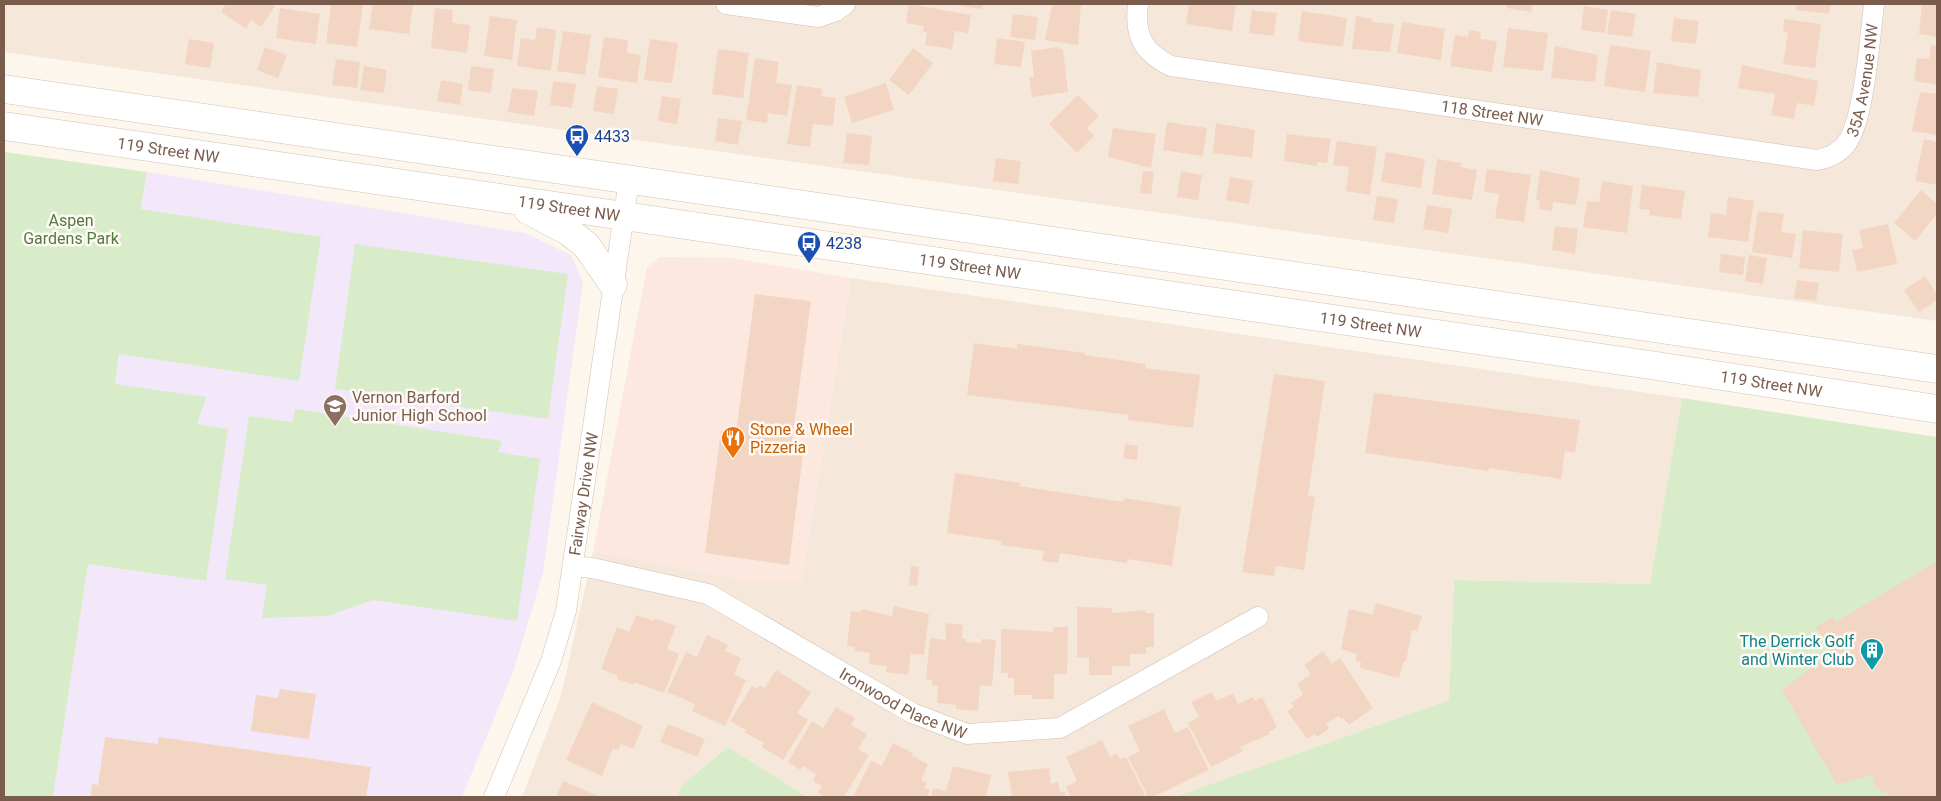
<svg xmlns="http://www.w3.org/2000/svg" width="1941" height="801" viewBox="0 0 1941 801" font-family="Roboto,sans-serif">
<style>
.residential{fill:#f5e8da}
.commercial{fill:#fde8e0}
.education{fill:#f3e8fa}
.green{fill:#d8ecc9}
.building{fill:#f3d5c3}
.lines{fill:none;stroke-linecap:round;stroke-linejoin:round}
.street-casing{stroke:#d1beb0;stroke-width:21}
.secondary-casing{stroke:#d6c0b0;stroke-width:29}
.street{stroke:#fff;stroke-width:20}
.secondary{stroke:#fff;stroke-width:28}
.labels{text-anchor:middle;dominant-baseline:central;stroke-width:5;stroke-linejoin:round;paint-order:stroke}
.street-label{font-size:16px;fill:#7a5c4d;stroke:#fffaf3}
.transit-label{font-size:16px;fill:#164399;stroke:#fffaf3;text-anchor:start}
.park-label{font-size:16px;fill:#537a41;stroke:#fffaf3}
.education-label{font-size:16px;fill:#785e54;stroke:#fffaf3;text-anchor:start}
.food-label{font-size:16px;fill:#c56008;stroke:#fffaf3;text-anchor:start}
.culture-label{font-size:16px;fill:#0d838f;stroke:#fffaf3;text-anchor:end}
</style>
<rect width="100%" height="100%" fill="#fdf6ec"/>
<path class="residential" d="M4 4H1937V321L4 52Z
M851 278 1682 398 1650 584 1454 580 1449 700 1174 797H807L728 747 682 785 677 797H522L561 696 593 552 801 581Z"/>
<path class="commercial" d="M660 257 732 258 851 278 801 581 750 582 593 552 647 267Z"/>
<path class="education" d="M147 172 525 233 571 255 583 282 543 573 514 669 462 797H53Z"/>
<path class="green" d="M4 152 147 172 141 209 321 237 299 381 119 354 115 384 206 397 197 424 228 429 206 581 88 564 53 797H4Z
M355 244 568 274 548 419 335 389Z
M1682 398 1937 437V797H1174L1449 700 1454 580 1650 584Z
M295 409 502 441 498 452 540 459 517 621 373 600 327 616 262 618 267 585 225 579 249 416 292 422Z
M728 747 807 797H677L682 785Z"/>
<path class="building" d="M226 4H271L275 6 261 27 251 20 246 29 221 12Z
M331 4H363L357 47 326 43Z
M373 4 413 5 409 34 369 29Z
M909 4 971 15 968 33 955 31 952 49 925 45 927 32H923L924 26 906 23Z
M962 4H983L982 9 961 6Z
M1052 4H1081L1078 45 1045 40Z
M1189 4H1236L1232 31 1186 24Z
M1507 4H1533L1531 12 1507 8Z
M1797 4H1831L1829 14 1796 10Z
M1922 4H1937V37L1919 34Z
M1584 6 1608 10 1605 33 1581 30Z
M280 8 320 14 316 44 276 38Z
M435 8 453 10 452 23 470 25 467 53 431 48Z
M1252 10 1277 13 1274 36 1249 33Z
M1611 10 1636 14 1632 37 1607 34Z
M1302 11 1347 18 1343 47 1298 41Z
M1013 14 1038 17 1035 40 1010 37Z
M490 16 517 20 512 60 484 56Z
M1356 16 1372 19 1371 22 1394 24 1390 52 1352 49Z
M1674 18 1699 21 1696 44 1671 41Z
M1784 19 1821 24 1815 68 1783 64 1788 33 1783 32Z
M1402 22 1445 29 1441 60 1397 53Z
M537 27 556 30 551 71 517 66 521 38 535 40Z
M1508 28 1548 33 1543 71 1503 67Z
M1469 30 1481 32 1480 39 1497 41 1492 72 1450 66 1455 35 1468 37Z
M563 31 591 35 585 75 557 71Z
M604 37 628 40 627 53 641 55 637 83 598 77Z
M997 38 1025 42 1021 67 994 64Z
M189 39 214 43 210 68 185 64Z
M650 39 678 43 672 83 644 80Z
M1610 45 1651 51 1645 92 1604 86Z
M1931 45 1937 46V85L1914 81 1917 58 1929 59Z
M1555 46 1598 55 1595 82 1551 78Z
M265 47 287 55 278 78 257 70Z
M1059 47V49H1063L1068 92 1032 97 1029 77H1034L1031 51Z
M913 48 933 63 909 95 889 80Z
M718 49 749 53 743 98 712 94Z
M755 58 779 62 776 83 792 85 787 116 768 113 767 123 746 120Z
M336 59 360 62 357 88 332 85Z
M1657 62 1701 70 1698 97 1653 93Z
M1742 65 1818 81 1814 106 1797 103 1794 119 1771 115 1775 94 1738 88Z
M364 66 387 70 384 93 360 90Z
M471 66 494 69 491 93 468 90Z
M441 80 463 84 460 105 437 101Z
M553 81 576 84 572 108 550 105Z
M886 83 894 110 852 123 844 97Z
M797 85 822 89 821 96 836 98 833 126 813 124 810 147 787 144Z
M597 86 618 89 614 114 593 111Z
M512 88 538 91 534 116 508 112Z
M1920 92 1937 94V135L1912 131Z
M1078 95 1099 116 1087 128 1094 136 1077 153 1049 124Z
M662 96 681 99 677 124 658 121Z
M718 118 742 121 738 145 715 141Z
M1167 122 1207 128 1203 156 1163 150Z
M1216 123 1255 130 1252 158 1213 153Z
M1113 128 1156 134 1151 168 1108 157Z
M847 133 872 136 869 165 843 163Z
M1287 134 1331 139 1327 163 1317 162V166L1284 161Z
M1924 139 1937 142V185L1915 181Z
M1337 141 1377 147 1370 195 1346 191 1349 167 1333 165Z
M1386 152 1425 159 1421 188 1381 182Z
M996 158 1021 161 1018 184 993 181Z
M1437 159 1461 163 1460 167 1477 170 1472 200 1432 194Z
M1487 169 1531 175 1524 222 1495 218 1499 194 1484 192Z
M1540 170 1580 178 1576 205 1553 202 1552 211 1539 209 1540 200H1536Z
M1143 171 1154 172 1151 194 1140 193Z
M1181 171 1202 175 1198 200 1177 197Z
M1230 177 1253 181 1249 204 1226 200Z
M1602 181 1633 186 1627 233 1583 227 1587 201 1599 202Z
M1642 185 1685 191 1681 219 1649 215 1650 210 1639 209Z
M1921 190 1937 204V214L1915 241 1894 223Z
M1377 196 1398 199 1394 223 1373 220Z
M1728 197 1754 201 1748 242 1708 237 1711 213 1726 215Z
M1427 205 1452 209 1448 233 1423 229Z
M1758 211 1784 214 1781 232 1796 234 1792 258 1752 252Z
M1888 224 1897 264 1857 272 1852 250 1863 248 1859 230Z
M1555 226 1578 229 1575 254 1552 250Z
M1803 230 1843 234 1839 272 1799 268Z
M1721 254 1745 257 1743 275 1719 272Z
M1749 255 1767 258 1763 284 1745 281Z
M1925 276 1937 294V300L1919 312 1904 290Z
M1797 280 1819 283 1816 301 1794 298Z
M755 294 811 301 792 441 798 442 796 454 803 455 789 565 705 553 721 430 736 432Z
M974 343 1017 349V344L1085 353V355L1146 364 1145 368 1200 375 1193 428 1128 420 1129 415 967 395Z
M1274 374 1325 381 1308 496 1315 497 1304 570 1276 566 1274 576 1242 572Z
M1374 393 1580 420 1575 453 1565 451 1561 479 1489 468V471L1365 453Z
M1125 444 1138 446 1137 460 1123 458Z
M955 473 1020 483 1019 486 1123 502 1124 498 1181 507 1172 566 1127 559V563L1060 553 1058 563 1042 561 1044 551 1001 545V541L947 533Z
M1937 561V797L1894 796 1883 792 1874 785 1872 775 1837 785 1782 690 1831 653 1816 627 1833 617 1836 622Z
M911 566 919 567 917 586 909 585Z
M1376 603 1422 616 1417 631 1412 630 1406 662 1404 661 1399 678 1360 668 1361 662 1355 661 1357 654 1341 649 1349 609 1373 615Z
M894 606 929 614 924 655 911 654 908 675 886 672 887 666 869 664 870 653 855 651V647L847 646 851 611 861 612V609L892 616Z
M1077 607 1112 608V613L1145 610V613H1154V647H1146V654H1130V666H1112V675H1089V658L1077 657Z
M636 615 654 621 655 618 676 626 667 649 679 654 664 693 634 682 633 685 617 679 618 676 601 669 617 627 629 632Z
M945 623 963 625 962 638 966 639V642L981 643 982 639 996 640 992 686 980 685 978 711 956 709V705L937 703 938 686 932 685V680L926 679 930 638 946 640Z
M1053 627H1068L1067 674H1054V699H1032V695H1014V678H1008V673H1001V629L1053 632Z
M707 635 728 645 725 651 741 658 734 674 746 680 725 726 692 711 695 704 667 692 686 652 697 657Z
M1323 651 1332 664 1340 658 1373 708 1349 725 1343 718 1341 719 1339 716 1326 724 1329 729 1317 737 1315 734 1307 739 1287 711 1294 707 1291 703 1303 694 1297 684 1311 674 1304 665Z
M776 670 811 692 797 713 808 720 783 760 762 747 764 743 744 732 746 730 730 721 752 686 757 689 759 685 765 688Z
M280 689 316 694 309 739 251 731 256 695 278 698Z
M1212 692 1217 701 1233 693 1238 704 1253 697 1255 701 1262 697 1277 727 1269 732 1270 734 1240 747 1243 751 1211 767 1188 723 1199 717 1191 702Z
M592 702 643 726 633 749 621 744 618 750 613 748 602 776 566 760Z
M836 707 855 718 851 725 867 734 858 749 869 755 844 797H825L818 793 822 786 813 781 816 774 803 766 800 770 788 762 812 721 823 728Z
M1164 709 1175 733 1188 727 1209 770 1153 797H1148L1128 757 1140 751 1128 726Z
M668 724 705 739 697 757 660 742Z
M105 737 158 744 159 737 371 767 366 797H91L92 784 98 785Z
M1102 740 1110 757 1117 753 1120 759 1126 757 1146 797H1071L1066 787 1077 781 1066 757Z
M893 743 913 753 912 756 928 764 921 780 927 783 924 788 930 790 927 797H853L871 761 882 766Z
M953 766 991 775 986 797H931L933 788 946 791Z
M1049 768 1051 784 1058 782 1060 792H1065L1066 797H1012L1008 772Z
M563 781 600 797H556Z"/>
<g class="lines">
<g class="street-casing">
<g id="street">
<path d="M726 4 818 17 836 11 845 4"/>
<path id="s1" d="M1138 4C1134 36 1143 52 1171 66L1817 160C1829 158 1838 154 1846 144 1864 122 1870 36 1874 4"/>
<path id="s2" d="M574 566 592 568 708 594 912 713 967 734 1060 728 1258 617"/>
<path id="s3" d="M494 797 551 661 566 611 629 180"/>
</g>
</g>
<g class="secondary-casing">
<g id="secondary">
<path d="M4 89 1937 369"/>
<path id="s4" d="M4 126 1650 365 1937 409"/>
<path d="M528 210 568 231 586 245 613 284"/>
</g>
</g>
<use href="#street" class="street"/>
<use href="#secondary" class="secondary"/>
</g>
<defs>
<g id="bus-pin" transform="scale(1.25)"><path d="M0 17L-7.5 6A9.5 9.5 0 1 1 7.5 6Z" fill="#1a4fb4" stroke="#fffaf3"/><path d="M-5-6H5V4H4V6H2V4H-2V6H-4V4H-5ZM-3.5-4V0h7V-4ZM-3.5 1.2v1.5H-2V1.2ZM2 1.2v1.5H3.5V1.2Z" fill="#fff"/></g>
<g id="school-pin" transform="scale(1.25)"><path d="M0 17L-7.5 6A9.5 9.5 0 1 1 7.5 6Z" fill="#8d6e63" stroke="#fffaf3"/><path d="M0-5L7-2L0 1L-7-2ZM-4 1L0 2.5L4 1V4Q0 6-4 4Z" fill="#fff"/></g>
<g id="restaurant-pin" transform="scale(1.25)"><path d="M0 17L-7.5 6A9.5 9.5 0 1 1 7.5 6Z" fill="#e8710a" stroke="#fffaf3"/><path d="M-5-6h1v4h1v-4h1v4h1v-4h1v5L-1.5 .5V6h-2V.5L-5-1ZM5-6V6H3V1.5H1.5Q1.5-4 5-6Z" fill="#fff"/></g>
<g id="building-pin" transform="scale(1.25)"><path d="M0 17L-7.5 6A9.5 9.5 0 1 1 7.5 6Z" fill="#0f9aa8" stroke="#fffaf3"/><path d="M-4-6H4V6H1V3H-1V6H-4ZM-2.5-4.3h1.7v1.8h-1.7ZM.8-4.3h1.7v1.8H.8ZM-2.5-1h1.7V.8h-1.7ZM.8-1h1.7V.8H.8Z" fill="#fff"/></g>
</defs>
<g fill-rule="evenodd">
<use href="#bus-pin" x="577" y="136"/>
<use href="#bus-pin" x="809" y="243"/>
<use href="#school-pin" x="335" y="406"/>
<use href="#restaurant-pin" x="733" y="438"/>
<use href="#building-pin" x="1872" y="650"/>
</g>
<g class="labels">
<g class="street-label">
<text stroke="none"><textPath href="#s1" startOffset="830">35A Avenue NW</textPath></text>
<text stroke="none"><textPath href="#s1" startOffset="401">118 Street NW</textPath></text>
<text stroke="none"><textPath href="#s4" startOffset="166">119 Street NW</textPath></text>
<text stroke="none"><textPath href="#s4" startOffset="571">119 Street NW</textPath></text>
<text stroke="none"><textPath href="#s4" startOffset="976">119 Street NW</textPath></text>
<text stroke="none"><textPath href="#s4" startOffset="1381">119 Street NW</textPath></text>
<text stroke="none"><textPath href="#s4" startOffset="1786">119 Street NW</textPath></text>
<text stroke="none"><textPath href="#s3" startOffset="318">Fairway Drive NW</textPath></text>
<text stroke="none"><textPath href="#s2" startOffset="361">Ironwood Place NW</textPath></text>
</g>
<g class="transit-label">
<text x="594" y="136">4433</text>
<text x="826" y="243">4238</text>
</g>
<g class="park-label">
<text x="71" y="220">Aspen<tspan x="71" dy="18">Gardens Park</tspan></text>
</g>
<g class="education-label">
<text x="352" y="397">Vernon Barford<tspan x="352" dy="18">Junior High School</tspan></text>
</g>
<g class="food-label">
<text x="750" y="429">Stone &amp; Wheel<tspan x="750" dy="18">Pizzeria</tspan></text>
</g>
<g class="culture-label">
<text x="1854" y="641">The Derrick Golf<tspan x="1854" dy="18">and Winter Club</tspan></text>
</g>
</g>
<rect width="1941" height="801" fill="none" stroke="#7a5c4d" stroke-width="10"/>
</svg>
